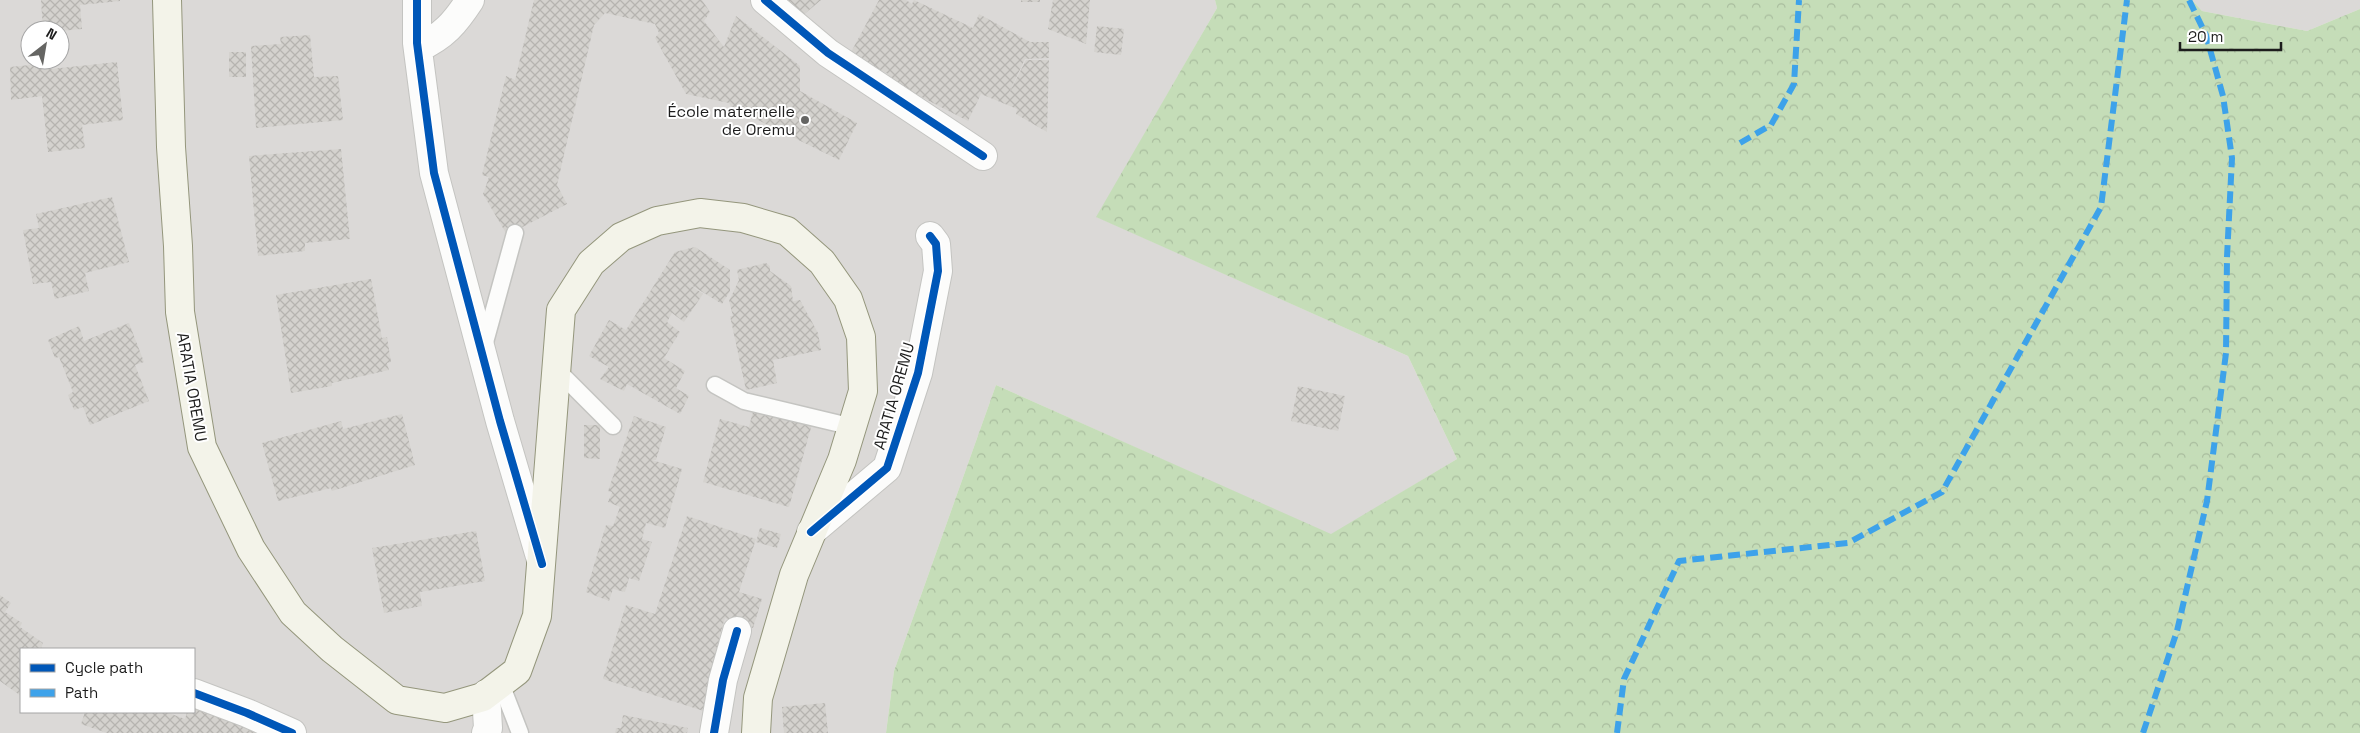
<svg xmlns="http://www.w3.org/2000/svg" width="2360" height="733" viewBox="0 0 2360 733" font-family="'Space Grotesk',sans-serif">
<style>
.residential{fill:#dbd9d7;fill-rule:evenodd}
.forest{fill:url(#forest-crowns)}
.building{fill:url(#building-cross-hatch)}
.lines{fill:none;stroke-linecap:round;stroke-linejoin:round}
.service-casing{stroke:#c4c4c1;stroke-width:19}
.minor-casing{stroke:#c4c4c1;stroke-width:30}
.secondary-casing{stroke:#94967c;stroke-width:30}
.service{stroke:#fcfcfb;stroke-width:16}
.minor{stroke:#fcfcfb;stroke-width:28}
.secondary{stroke:#f3f3e9;stroke-width:28}
.quiet{stroke:#3da2ea;stroke-width:6;stroke-dasharray:12 6;stroke-linecap:butt}
.cycleway-casing{stroke:#fff;stroke-width:11}
.cycleway{stroke:#0057b8;stroke-width:8}
.poi-dot{fill:#656563;stroke:#fff;stroke-width:2}
.labels{text-anchor:middle;dominant-baseline:central;stroke-width:4;stroke-linejoin:round;paint-order:stroke}
.poi-label{font-size:16px;fill:#1d1d1d;stroke:#fff;text-anchor:end}
.street-label{font-size:16px;fill:#1d1d1d;stroke:#fff}
</style>
<defs>
<pattern id="forest-crowns" width="20" height="18" patternUnits="userSpaceOnUse" patternTransform="scale(1.25)"><rect width="20" height="18" fill="#c5ddb8"/><path d="M2 6a3 3 0 1 1 6 0M12 15a3 3 0 1 1 6 0" fill="none" stroke="#a9bd9e"/></pattern>
<pattern id="building-cross-hatch" width="8" height="8" patternUnits="userSpaceOnUse" patternTransform="scale(1.25)"><rect width="8" height="8" fill="#d4d2ce"/><path d="M0 0l8 8M0 8l8-8" fill="none" stroke="#b6b4b0"/></pattern>
</defs>
<rect width="100%" height="100%" fill="#eceae5"/>
<path class="residential" d="M0 0H1215L1217 8 1097 217 1408 356 1457 459 1331 535 996 385 894 671 886 733H0ZM30 30H60V60H30ZM21 649H194V712H21Z
M2192 0H2360V9L2307 31 2202 11Z"/>
<path class="forest" d="M1215 0H2192L2202 11 2307 31 2360 9V733H886L894 671 996 385 1331 534 1457 459 1408 356 1096 217 1217 8Z"/>
<path class="building" d="M41 0H120V1L80 5 82 29 60 31 43 30Z
M534 0H702L710 12 704 21 724 47 736 16 800 66V91L857 123 839 160 744 113 737 117 729 103 686 94 655 38 659 33 655 24 605 13 594 25 557 185 567 204 507 235 483 194 489 177 482 175 506 76 515 80Z
M787 0H821L801 17Z
M879 0H906L912 4 914 0 973 28 979 14 1030 42H1049V58L1025 59 1007 97 1026 60H1049L1047 132 1016 114 1017 109 981 94 968 121 906 89 883 86 888 74 850 54Z
M1021 0H1040V2H1021Z
M1053 0H1090L1086 44 1048 29Z
M1097 26 1124 29 1121 55 1094 52Z
M310 35 314 77 338 76 343 120 256 128 251 46 281 44 280 37Z
M229 52H246V77H229Z
M117 62 123 120 82 125 85 148 48 152 42 96 11 100 10 67 40 64 42 70Z
M341 149 350 239 305 243V251L258 256 249 156Z
M112 197 129 262 85 273 89 291 55 299 51 282 33 284 23 230 39 228 36 214Z
M695 247 730 270V291L722 304 686 282 703 294 684 322 672 313 667 322 680 332 664 358 685 371 676 388 689 396 680 414 627 384 624 391 600 379 609 367 589 356 609 320 626 330 675 252Z
M766 263 770 266V271L791 286 793 301 800 300 818 333 821 350 773 360 777 383 746 390 730 316H733L729 301 739 280 737 270Z
M371 279 382 338 387 337 391 362 387 363 389 370 332 383V386L291 393 276 295Z
M129 323 144 362 135 365 149 401 90 425 83 407 74 410 68 395 73 392 59 357 55 358 48 340 79 326 84 341Z
M1298 386 1345 396 1338 431 1291 421Z
M754 407 812 424 789 507 703 482 720 419 749 427Z
M402 414 415 465 332 491 331 488 278 501 262 443 341 421 343 429Z
M634 416 666 427 656 460H652L682 469 665 528 646 523 642 539 652 542 639 581 629 578 625 592 613 589 609 601 586 592 606 525 613 526 620 507 608 502 612 492 608 491Z
M584 425H600V459L584 458Z
M687 516 756 539 739 592 762 599 753 628 725 618 719 638 732 642 710 713 603 679 626 605 655 614Z
M760 528 781 534 777 548 756 542Z
M476 531 485 581 420 592 422 606 384 613 372 548Z
M0 595 11 603 5 612 22 623 20 627 43 643 41 649H21V696L0 681Z
M825 703 828 733H784L782 707Z
M194 704 264 733H107L81 724 85 712H166L185 719 187 712H194Z
M623 715 688 728 687 733H615L616 728H621Z"/>
<g class="lines">
<g class="service-casing">
<path id="service" d="M484 346 515 233
M556 369 613 426
M715 385 744 401 853 427
M501 684 520 733"/>
</g>
<g class="minor-casing">
<path id="minor" d="M417 0V43L434 173 500 421 541 560
M765 0 828 53 983 156
M418 48C444 36 455 23 470 0
M811 532 887 468 918 373 938 271 936 244 930 236
M194 693 247 713 292 733
M486 694 488 728 486 733
M714 733 723 680 737 631"/>
</g>
<g class="secondary-casing">
<path id="secondary" d="M167 0 171 147 178 246 180 312 202 447 251 549 293 613 332 649 397 700 445 708 483 697 517 671 537 616 561 310 591 263 621 237 657 221 700 213 743 218 787 231 822 262 848 299 861 337 863 391 842 460 794 575 758 698 756 733"/>
</g>
<use href="#service" class="service"/>
<use href="#minor" class="minor"/>
<use href="#secondary" class="secondary"/>
<path class="quiet" d="M1740 143 1771 125 1794 84 1799 0
M1617 733 1624 679 1679 561 1848 543 1942 492 2101 207 2127 0
M2143 733 2177 631 2207 501 2226 353 2227 257 2232 158 2223 96 2206 35 2189 0"/>
<g class="cycleway-casing">
<path id="cycleway" d="M417 0V43L434 173 500 421 542 564
M765 0 828 53 983 156
M811 532 887 468 918 373 938 271 936 244 930 236
M194 693 247 713 292 733
M714 733 723 680 737 631"/>
</g>
<use href="#cycleway" class="cycleway"/>
</g>
<circle class="poi-dot" cx="805" cy="120" r="5"/>
<g class="labels">
<g class="poi-label">
<text x="795" y="111">École maternelle<tspan x="795" dy="18">de Oremu</tspan></text>
</g>
<g class="street-label">
<text transform="translate(192 387) rotate(80)">ARATIA OREMU</text>
<text transform="translate(894 396) rotate(-74)">ARATIA OREMU</text>
</g>
</g>
<rect x="20" y="648" width="175" height="65" fill="#ffffff" stroke="#a5a5a5"/>
<rect x="30" y="664" width="25" height="8" fill="#0057b8" stroke="#a5a5a5"/>
<text x="65" y="673" font-size="15" fill="#1d1d1d">Cycle path</text>
<rect x="30" y="689" width="25" height="8" fill="#3da2ea" stroke="#a5a5a5"/>
<text x="65" y="698" font-size="15" fill="#1d1d1d">Path</text>
<g transform="translate(45 45) rotate(31)"><circle r="24" fill="#ffffff" stroke="#a5a5a5"/>
<path d="M0-4L9 19L0 12L-9 19Z" fill="#656563"/>
<text y="-8" font-size="14" font-weight="bold" text-anchor="middle" fill="#1d1d1d">N</text>
</g>
<path d="M2180 42v8h101v-8" fill="none" stroke="#1d1d1d" stroke-width="2.5"/>
<text x="2188" y="42" font-size="15" fill="#1d1d1d" stroke="#ffffff" stroke-width="4" paint-order="stroke">20 m</text>
</svg>
